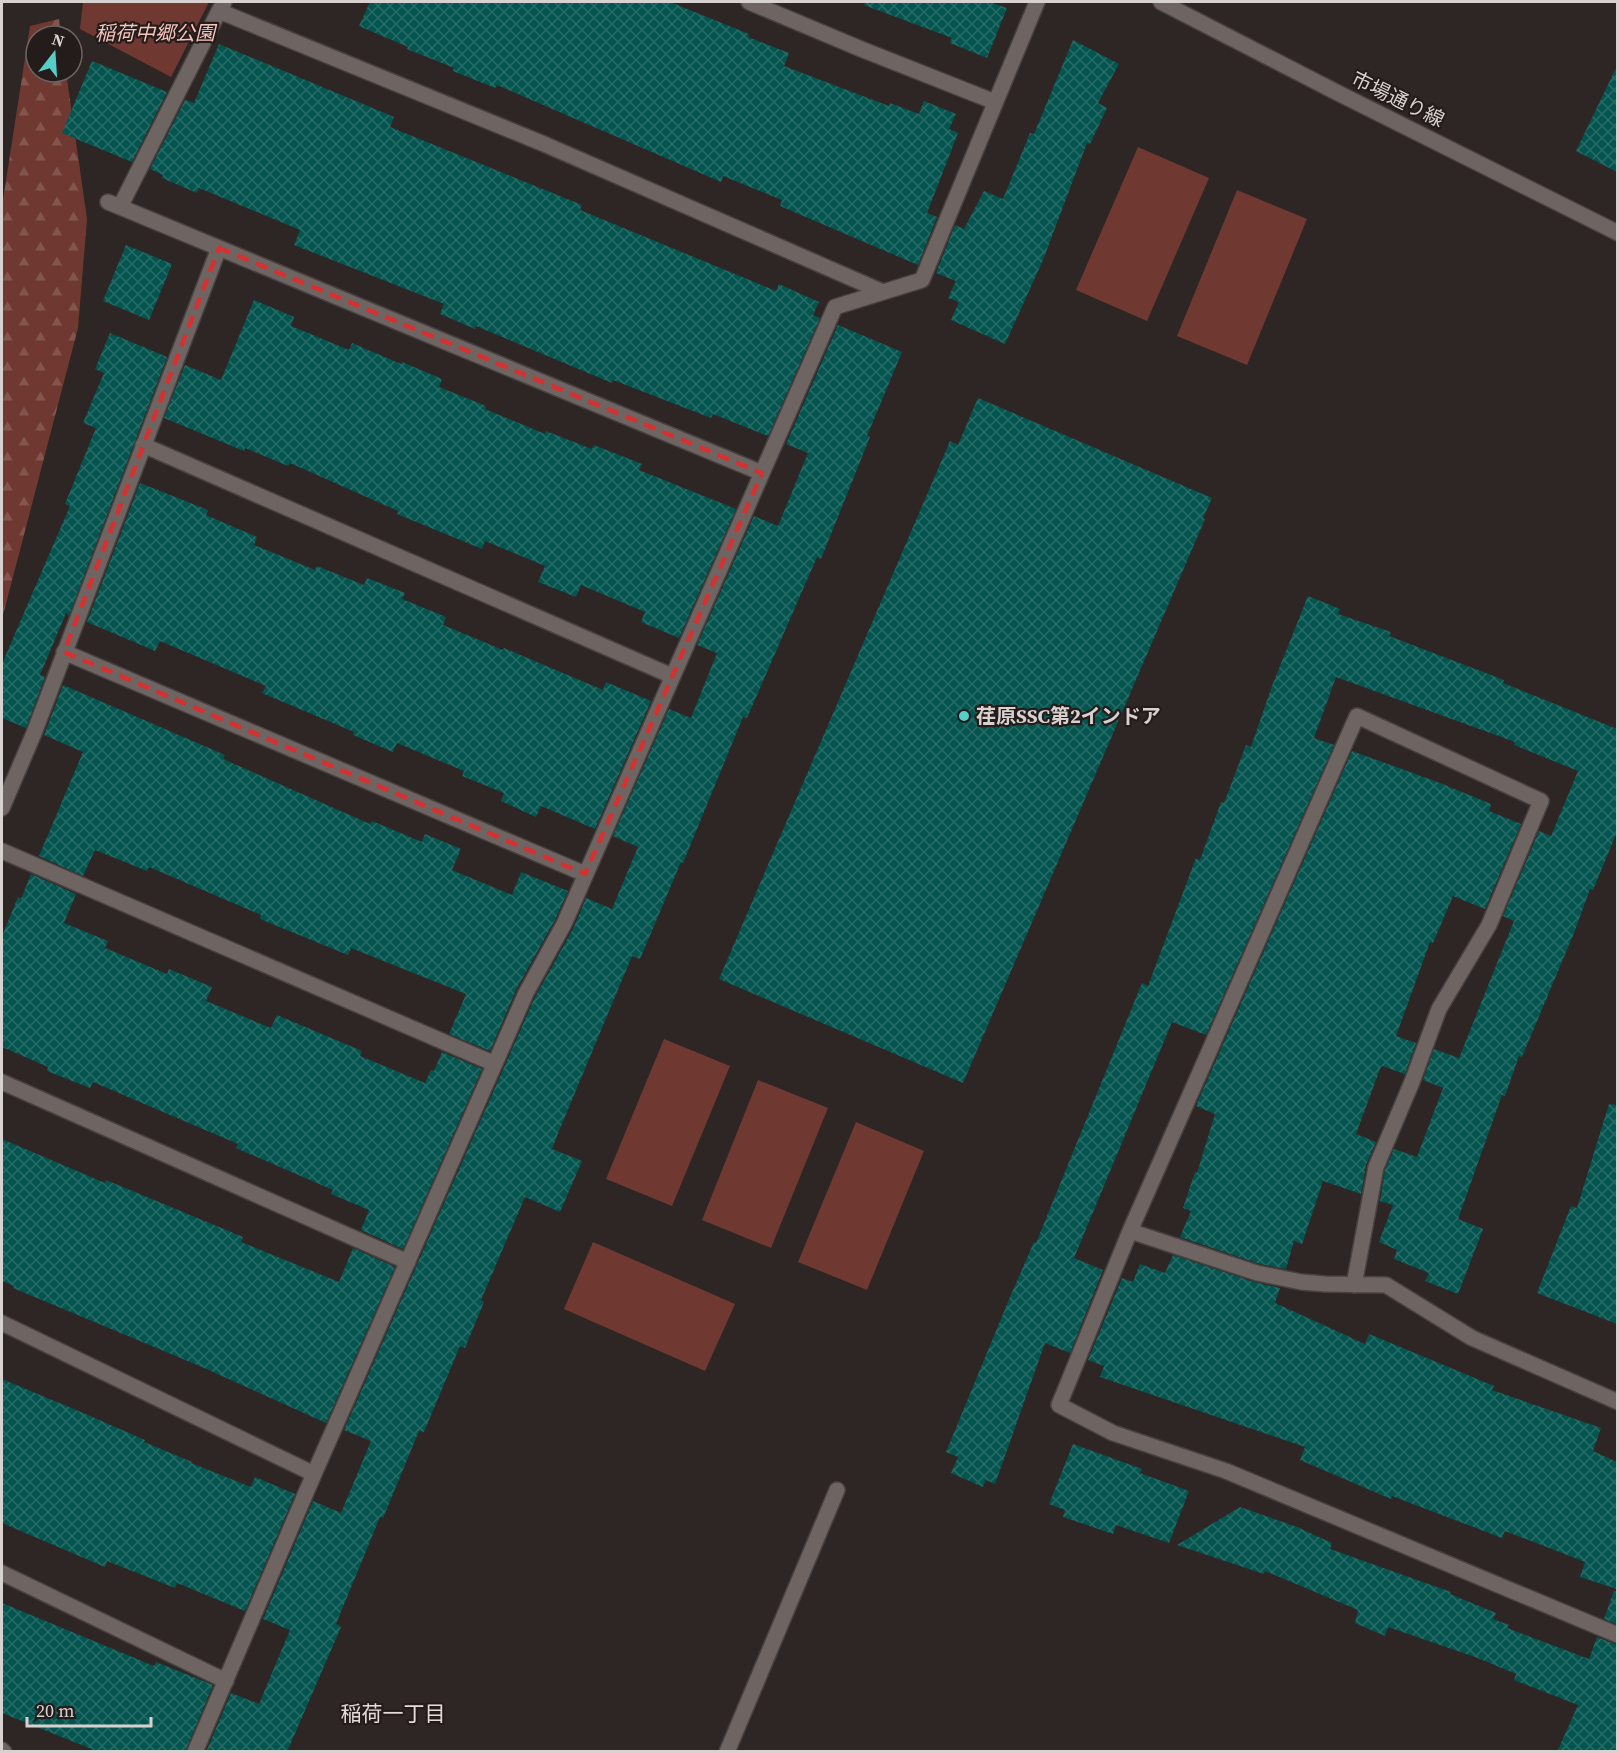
<svg xmlns="http://www.w3.org/2000/svg" width="1619" height="1753" viewBox="0 0 1619 1753" font-family="'Source Serif 4','Noto Sans JP',serif">
<style>
.green{fill:#6f3931}
.forest{fill:url(#forest-firs)}
.building{fill:url(#building-cross-hatch)}
.lines{fill:none;stroke-linecap:round;stroke-linejoin:round}
.minor-casing{stroke:#484140;stroke-width:18}
.minor{stroke:#6e6462;stroke-width:15}
.marked{fill:none;stroke:#d63030;stroke-width:4.5;stroke-dasharray:12 8;stroke-linejoin:round}
.poi-dot{fill:#55cec5;stroke:#241c1b;stroke-width:2}
.labels{text-anchor:middle;dominant-baseline:central;stroke-width:4.5;stroke-linejoin:round;paint-order:stroke}
.park-label{font-size:20px;font-style:italic;fill:#f5c4bc;stroke:#241c1b}
.street-label{font-size:20px;fill:#d7d1d0;stroke:#241c1b}
.poi-label{font-size:20px;font-weight:bold;fill:#d7d1d0;stroke:#241c1b;text-anchor:start}
.neighbourhood-label{font-size:21px;fill:#e7dbd9;stroke:#241c1b}
</style>
<defs>
<pattern id="forest-firs" width="22" height="20" patternUnits="userSpaceOnUse" patternTransform="scale(1.5)"><rect width="22" height="20" fill="#6f3931"/><path d="M5 1l3.5 6h-7zM16 11l3.5 6h-7z" fill="#83554e"/></pattern>
<pattern id="building-cross-hatch" width="8" height="8" patternUnits="userSpaceOnUse" patternTransform="scale(1.5)"><rect width="8" height="8" fill="#045450"/><path d="M0 0l8 8M0 8l8-8" fill="none" stroke="#286c68"/></pattern>
</defs>
<rect width="100%" height="100%" fill="#2e2624"/>
<path class="green" d="M83 2H209L171 77 80 29Z
M1138 147 1209 178 1147 321 1076 290Z
M1237 190 1307 219 1247 365 1177 336Z
M664 1039 730 1066 672 1206 606 1179Z
M758 1080 828 1108 771 1248 702 1220Z
M856 1122 924 1151 867 1290 798 1262Z
M593 1242 735 1304 705 1371 564 1309Z"/>
<path class="forest" d="M59 19 61 36H36V72H66L87 219 78 328 2 619V206L30 26Z"/>
<path class="building" d="M370 2H670L749 34 748 37 789 53 784 66 889 106 890 103 919 114 924 101 956 114 949 129 958 133 927 213 937 217 918 265 780 206 782 200 723 176 721 182 497 85 495 88 453 71 454 68 407 49 408 47 359 26Z
M865 2H989L1007 8 987 58 950 43 952 38 864 5Z
M1073 40 1119 64 1098 103 1107 108 1090 144 1087 143 1043 260 1005 344 951 320 959 302 948 298 956 281 936 273 955 225 964 229 984 191 1003 199 1030 133 1034 134Z
M219 44 394 117 390 127 582 205 580 210 776 291 779 284 819 302 813 315 820 318 768 436 713 414 711 418 613 380 612 383 476 326 475 329 440 314 444 304 294 245 300 230 199 188 197 193 162 178 163 175 150 169 185 100 194 103Z
M92 61 167 92 132 162 62 133Z
M1617 66V172L1576 151Z
M126 245 172 264 149 320 103 301Z
M254 300 294 317 291 326 349 350 352 343 401 364 402 362 442 379 439 387 486 406 485 409 545 434 546 431 592 449 594 445 642 464 639 470 736 509 679 638 641 622 645 612 581 585 576 597 538 582 545 566 485 541 482 549 397 514 398 511 290 463 288 466 245 448 244 451 164 418 185 365 221 380Z
M838 325 902 352 867 436 870 437 821 559 817 557 747 718 743 717 683 863 681 862 640 959 632 956 559 1131 552 1149 582 1161 560 1212 525 1197 481 1300 484 1302 465 1348 460 1346 424 1432 419 1431 383 1518 380 1517 336 1624 341 1627 287 1752H206L231 1693 259 1704 290 1630 263 1619 313 1501 341 1513 371 1441 344 1430 535 997 573 929 586 898 612 909 638 847 613 836 669 709 691 718 717 653 697 645 754 516 778 526 808 453 786 444Z
M110 333 167 357 69 615 66 613 40 675 45 677 26 728 2 718V664L70 506 65 504 96 428 83 423 104 373 95 369Z
M978 398 1212 498 1203 518 1205 519 963 1083 719 979 950 441 958 445Z
M140 483 208 510 206 515 257 537 254 545 315 570 317 566 364 585 367 578 405 593 402 599 446 617 443 625 503 650 504 648 603 690 606 682 651 701 595 829 541 806 536 817 501 801 504 793 462 776 464 771 397 743 393 752 353 735 354 732 262 693 266 686 160 641 155 651 87 622Z
M1308 596 1340 609 1338 614 1391 632 1389 636 1504 680 1503 683 1617 729V832L1593 890 1590 889 1574 933 1522 1057 1519 1056 1505 1096 1502 1095 1458 1219 1483 1229 1458 1294 1425 1281 1429 1273 1394 1259 1397 1250 1379 1242 1393 1205 1380 1201 1385 1170 1394 1149 1417 1157 1443 1088 1423 1080 1434 1049 1459 1058 1514 921 1503 916 1539 831 1551 836 1578 771 1514 745 1515 742 1336 677 1314 738 1334 745 1206 1035 1172 1022 1074 1258 1103 1270 1070 1353 1045 1343 995 1484 986 1480 983 1487 951 1473 958 1457 946 1452 1010 1297 1034 1242 1036 1243 1142 983 1148 986 1196 858 1200 860 1221 802 1224 803 1246 745 1251 747 1272 686Z
M63 685 225 755 223 759 370 824 372 821 422 842 425 834 461 849 452 870 512 895 521 872 568 891 555 920 517 988 490 1051 449 1034 466 994 351 948 348 955 260 919 261 915 149 867 147 871 95 850 83 876 39 856 83 752 44 735Z
M1352 751 1440 783 1491 804 1489 811 1521 824 1485 909 1453 896 1433 943 1430 942 1396 1036 1416 1043 1405 1074 1382 1066 1380 1069 1356 1134 1376 1142 1366 1165 1361 1194 1323 1181 1302 1244 1294 1241 1286 1269 1260 1264 1180 1237 1191 1211 1183 1208 1195 1172 1197 1173 1215 1114 1196 1106 1198 1101Z
M31 874 76 894 64 923 108 941 105 948 167 974 169 969 212 987 206 1001 271 1028 277 1015 362 1051 360 1056 425 1083 431 1070 434 1071 442 1052 482 1069 403 1249 361 1230 369 1210 331 1194 333 1190 236 1148 238 1144 93 1082 90 1088 47 1071 48 1067 2 1047V936L18 897 21 899Z
M1609 1104 1617 1105V1324L1537 1293 1571 1206 1577 1208Z
M2 1139 105 1183 106 1180 243 1237 241 1242 339 1282 353 1248 395 1267 326 1423 202 1367 13 1288 14 1286 2 1281Z
M1173 1255 1254 1282 1280 1288 1275 1303 1365 1344 1369 1334 1494 1386 1492 1390 1601 1428 1593 1451 1617 1462V1589L1580 1577 1585 1562 1505 1531 1502 1538 1392 1496 1391 1499 1300 1460 1305 1447 1100 1377 1104 1366 1088 1360 1122 1278 1133 1282 1140 1264 1165 1273Z
M2 1379 88 1415 145 1440 144 1442 192 1462 191 1463 251 1487 255 1477 295 1494 245 1611 177 1583 175 1588 107 1561 105 1567 2 1523Z
M1073 1444 1142 1469 1140 1473 1189 1491 1169 1543 1116 1525 1113 1534 1063 1517 1065 1510 1049 1504Z
M1240 1507 1297 1527 1332 1543 1330 1549 1451 1592 1450 1594 1496 1613 1493 1619 1509 1625 1507 1628 1589 1659 1597 1637 1617 1645V1752H1557L1578 1705 1514 1680 1516 1674 1475 1657 1388 1627 1385 1636 1355 1623 1358 1610 1265 1571 1264 1574 1177 1545Z
M1614 1591 1617 1592V1624L1604 1619Z
M2 1603 154 1666 156 1662 213 1685 185 1752H99L2 1713Z"/>
<g class="lines">
<g class="minor-casing">
<path id="minor" d="M224 2 219 11 544 144 883 292
M749 2 861 49 995 102
M1161 2 1338 93 1618 233
M108 202 762 473
M120 207 219 11
M143 445 672 676
M64 652 585 874
M2 808 34 733 219 248
M2 851 495 1064
M2 1082 408 1262
M1130 1231 1257 1273 1301 1282 1325 1284 1386 1285 1472 1338 1618 1402
M1354 1285 1376 1167 1412 1082 1439 1009 1489 925 1541 801 1357 716 1130 1231 1059 1405 1113 1433 1226 1471 1618 1635
M2 1323 314 1474
M2 1573 226 1681
M2 1750 4 1752
M195 1752 314 1474 526 993 564 924 835 307 922 280 1037 2
M727 1752 837 1490"/>
</g>
<use href="#minor" class="minor"/>
</g>
<path class="marked" d="M219 248 762 473 585 874 64 652Z"/>
<circle class="poi-dot" cx="964" cy="716" r="6"/>
<g class="labels">
<g class="park-label">
<text x="155" y="33">稲荷中郷公園</text>
</g>
<g class="street-label">
<text transform="translate(1398 99) rotate(26)">市場通り線</text>
</g>
<g class="poi-label">
<text x="976" y="716">荏原SSC第2インドア</text>
</g>
<g class="neighbourhood-label">
<text x="393" y="1713">稲荷一丁目</text>
</g>
</g>
<rect width="1619" height="1753" fill="none" stroke="#d7d1d0" stroke-width="6"/>
<g transform="translate(54 54) rotate(17)"><circle r="28" fill="#241c1b" stroke="#6c6463" stroke-width="1.5"/>
<path d="M0-4.5L10 22L0 15L-10 22Z" fill="#55cec5"/>
<text y="-9" font-size="16" font-weight="bold" text-anchor="middle" fill="#d7d1d0">N</text>
</g>
<path d="M27 1717v9h124v-9" fill="none" stroke="#d7d1d0" stroke-width="3"/>
<text x="36" y="1717" font-size="18" fill="#d7d1d0" stroke="#241c1b" stroke-width="4.5" paint-order="stroke">20 m</text>
</svg>
